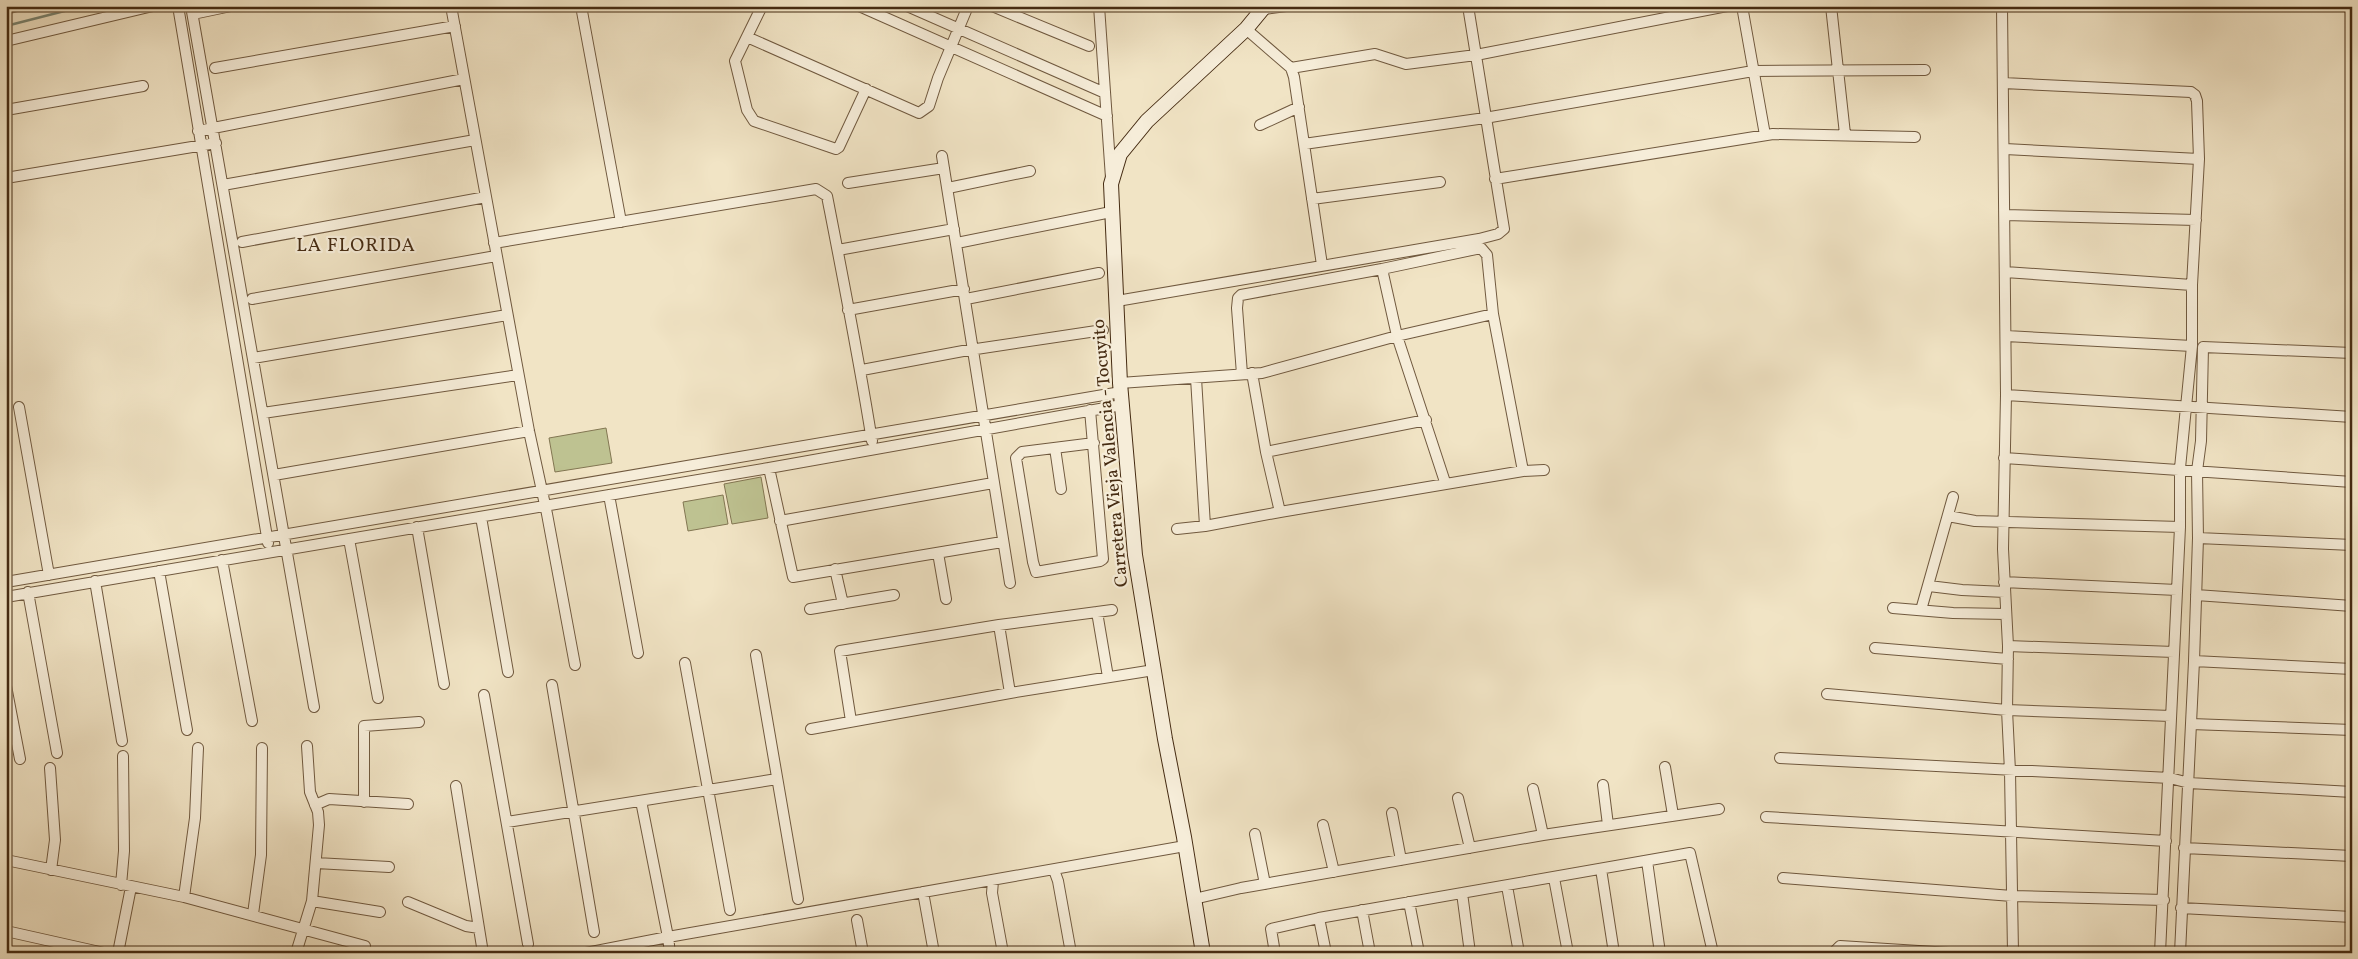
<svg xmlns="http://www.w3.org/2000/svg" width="2358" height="959" viewBox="0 0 2358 959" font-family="Vollkorn,serif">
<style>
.green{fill:#bec291;stroke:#827652}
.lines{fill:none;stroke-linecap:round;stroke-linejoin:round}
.stream{stroke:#798471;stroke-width:2.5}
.street-casing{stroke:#70593f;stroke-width:12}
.secondary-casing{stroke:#452b12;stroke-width:16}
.street{stroke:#f6edd9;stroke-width:10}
.secondary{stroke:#f6edd9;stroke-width:14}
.labels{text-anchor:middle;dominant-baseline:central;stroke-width:4.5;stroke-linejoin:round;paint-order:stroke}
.street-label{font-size:18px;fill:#452b12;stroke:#f6edd9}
.neighbourhood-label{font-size:19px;letter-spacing:1px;fill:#452b12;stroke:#f6edd9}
</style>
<rect width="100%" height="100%" fill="#f1e4c5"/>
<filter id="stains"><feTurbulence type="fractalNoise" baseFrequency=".004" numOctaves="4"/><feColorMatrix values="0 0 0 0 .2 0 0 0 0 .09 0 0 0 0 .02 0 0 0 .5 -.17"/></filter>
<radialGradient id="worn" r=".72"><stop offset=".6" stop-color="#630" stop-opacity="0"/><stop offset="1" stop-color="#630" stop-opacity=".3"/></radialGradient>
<path class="green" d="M606 428 612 463 555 472 549 438Z
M761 477 768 518 732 524 724 484Z
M723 495 728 524 688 531 683 502Z"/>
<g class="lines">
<path class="stream" d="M6 26 84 6"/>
<g class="street-casing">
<path id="street" d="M178 6 268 543
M191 6 314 707
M451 6 529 431 547 514 575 665
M581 6 621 222
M762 6 735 61 747 110 754 121 836 149 839 147 866 89
M859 6 1107 116
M907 6 1105 93
M992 6 1089 46
M1099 6 1111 178
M1742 6 1765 135
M1831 6 1845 134
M2002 6 2006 395 2003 549 2008 646 2007 710 2010 771 2013 953
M6 9 17 6
M1264 9 1286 6
M193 14 231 6
M1246 29 1291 68 1294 77 1322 265
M747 37 919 113 929 106 938 78 968 6
M6 41 153 6
M215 68 455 26
M1291 68 1375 54 1406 64 1476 55 1727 6
M2003 83 2191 92 2195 95 2197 101 2199 159 2192 285V346L2180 468V527L2160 953
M6 110 143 86
M1260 125 1299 107
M198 131 464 79
M1304 144 1485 118 1753 71 1925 70
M2005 149 2199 159
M942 156 1010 583
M6 178 216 143
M1495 179 1773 134 1915 137
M848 183 944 168
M223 185 475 140
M948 188 1030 171
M1312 199 1440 182
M2005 215 2196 220
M242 242 486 197
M494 243 816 189 827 196C843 278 859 359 872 441
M957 243 1111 212
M838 250 954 229
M1382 269 1397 336 1445 482
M2005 272 2192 285
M252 299 496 256
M966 299 1099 273
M1117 301 1479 239 1498 234 1504 229 1468 6
M848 310 964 289
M2006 336 2192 346
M253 358 507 315
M862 370 963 351 1103 330
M1242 374 1237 308 1238 298 1241 295 1382 269 1481 248 1487 255 1493 314 1523 471 1280 512 1266 452 1252 373
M1196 378 1205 526
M1120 383 1262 373 1397 336 1493 314
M2006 395 2352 417
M19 407 49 575
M1090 410 1103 559 1100 561 1036 572 1033 562 1016 458 1022 452 1094 443
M263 413 518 375
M1055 448 1061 489
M1266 452 1426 420
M2004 458 2352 482
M769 468 793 577 1002 542
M1523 471 1544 470
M274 475 529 431
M609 495 638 653
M1948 516 1975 521 2180 527
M481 517 508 672
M780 521 993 483
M417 527 444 684
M1177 529 1205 526 1280 512
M2198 538 2352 545
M349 539 378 698
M938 553 946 599
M222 560 252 721
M835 569 843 604
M159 571 187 730
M95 581 122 741
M6 582 1121 392
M2004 582 2177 590
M1929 586 1962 590 2005 592
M28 592 57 753
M2196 595 2352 606
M6 597 769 468 1122 405
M1893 608 1953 613 2006 614
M810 609 894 595
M1921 610 1953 497
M1097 612 1108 677
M999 625 1010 693
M2008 646 2174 652
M1875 648 2008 659
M756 655 798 899
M2194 661 2352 669
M685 663 730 910
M552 685 594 932
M6 686 20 759
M1827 694 2007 710 2171 716
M484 695 528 944
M851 721 840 651 999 625 1112 610
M2191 724 2352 730
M811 729 1010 693 1154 670
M1780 758 2170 778 2189 783 2352 792
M1665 767 1673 815
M50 768 55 840 51 870
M1603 785 1608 825
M456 786 483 953
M1533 789 1543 835
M1458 798 1470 848
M364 802V726L419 722
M315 805 329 799 408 804
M1392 813 1401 860
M1766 817 2166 841
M507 822 777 779
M1323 825 1334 872
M1255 834 1265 884
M2184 848 2352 856
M6 860 184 897 365 946
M1647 861 1660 953
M316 863 389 867
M1601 869 1614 953
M1054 870 1058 881 1071 953
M1554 878 1568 953
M1783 878 2012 896 2164 900
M993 881 992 893 1003 953
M121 885 124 851 123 756
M1507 886 1519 953
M923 892 934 953
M1462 893 1470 953
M184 897 195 818 198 748
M1194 899 1241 888 1543 835 1719 809
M312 901 380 912
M408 902 466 926 479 928
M1409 902 1419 953
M2181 908 2352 917
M1362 910 1370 953
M253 914 261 855 262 748
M1319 918 1326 953
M857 920 863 953
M6 931 104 953
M118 953 131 887
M296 953 312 901 319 825 318 812 310 792 307 746
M586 953 668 937 641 801
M670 953 668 937 1185 846
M1275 953 1271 929 1319 918 1690 853 1713 953
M1833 953 1840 946 1950 953
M2180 953 2194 661 2198 538 2197 471 2201 441 2203 347 2352 353"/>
</g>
<g class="secondary-casing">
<path id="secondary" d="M1203 953 1184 837 1165 739 1135 555 1120 383 1111 184 1120 154 1147 121 1246 29 1265 6"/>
</g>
<use href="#street" class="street"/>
<use href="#secondary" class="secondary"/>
</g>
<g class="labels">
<g class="street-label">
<text transform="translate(1111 453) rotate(-95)">Carretera Vieja Valencia - Tocuyito</text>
</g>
<g class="neighbourhood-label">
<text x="356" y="246">LA FLORIDA</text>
</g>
</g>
<rect width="2358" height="959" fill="none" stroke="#f1e4c5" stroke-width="25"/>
<rect x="8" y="8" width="2343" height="944" fill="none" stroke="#452b12" stroke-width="2.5"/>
<rect x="12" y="12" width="2333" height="934" fill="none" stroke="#452b12"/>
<rect width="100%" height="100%" filter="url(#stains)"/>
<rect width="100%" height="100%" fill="url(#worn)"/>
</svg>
